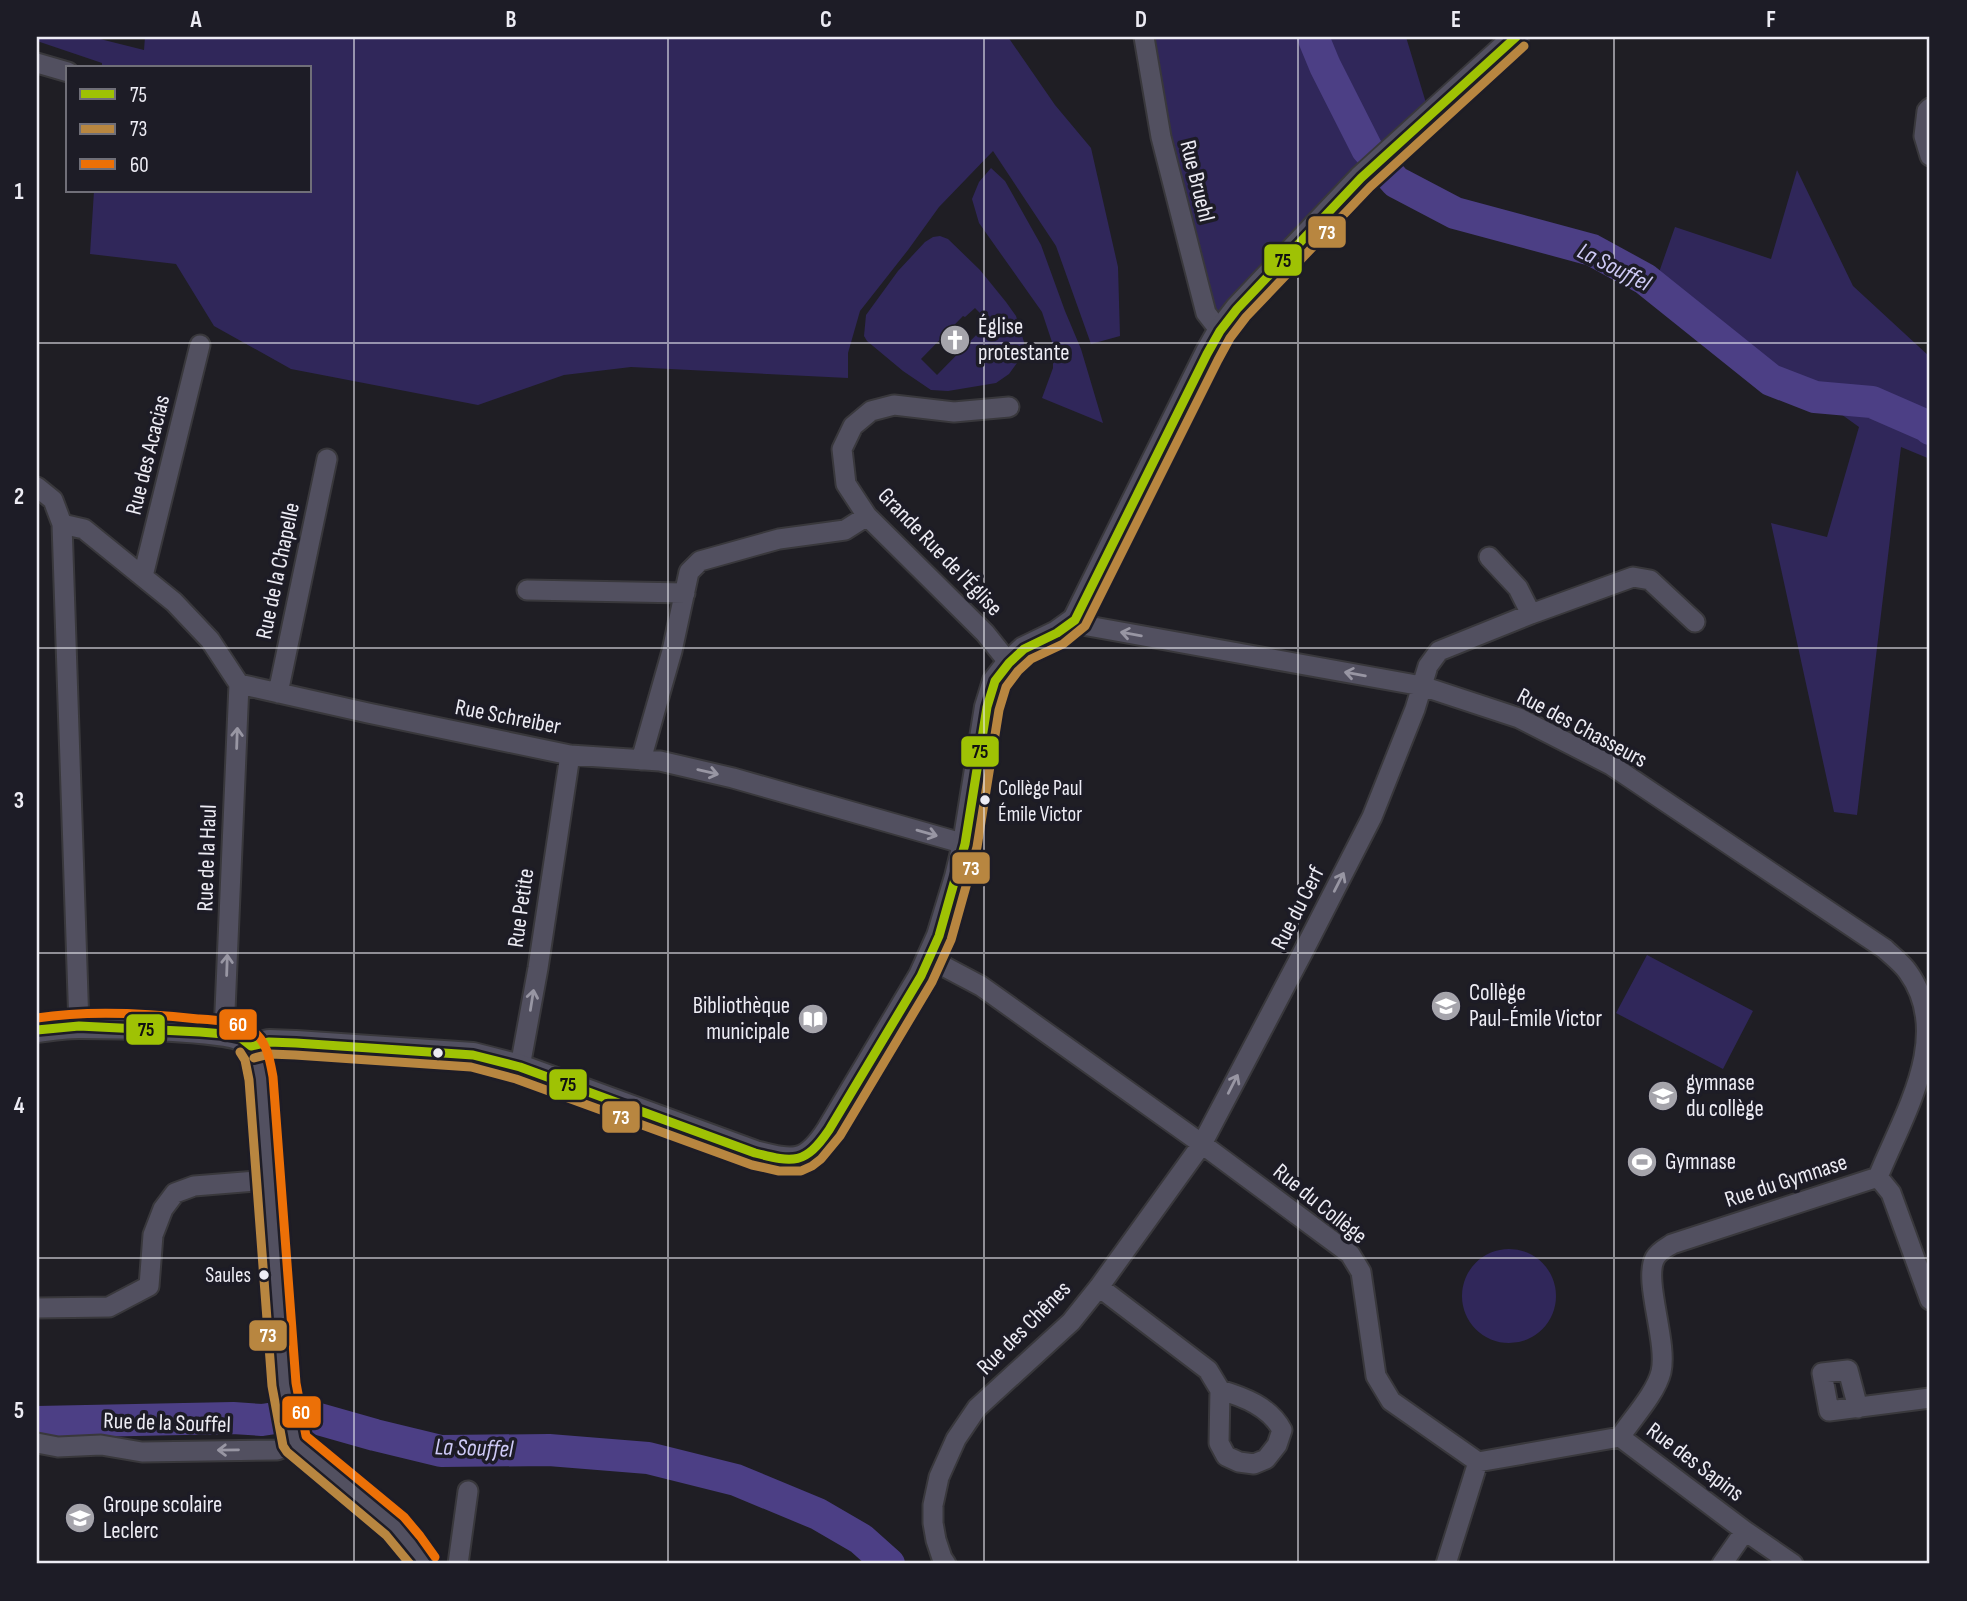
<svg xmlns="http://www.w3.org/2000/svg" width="1967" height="1601" viewBox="0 0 1967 1601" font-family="'Sofia Sans Condensed',sans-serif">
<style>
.green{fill:#30275a;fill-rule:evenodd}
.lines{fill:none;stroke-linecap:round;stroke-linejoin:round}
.river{stroke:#4c3f85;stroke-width:32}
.minor-casing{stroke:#39383c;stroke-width:23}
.tertiary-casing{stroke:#39383c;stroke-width:28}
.minor{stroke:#525060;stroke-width:19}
.tertiary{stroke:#525060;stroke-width:24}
.bus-1-casing{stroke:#1d1c26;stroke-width:14}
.bus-2-casing{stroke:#1d1c26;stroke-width:14}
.bus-3-casing{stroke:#1d1c26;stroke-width:14}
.bus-1{stroke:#9fc204;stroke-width:9}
.bus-2{stroke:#b88640;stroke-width:9}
.bus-3{stroke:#ec7007;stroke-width:9}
.oneway{stroke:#9896a3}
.grid{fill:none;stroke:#edecf4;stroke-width:2;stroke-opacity:0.55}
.bus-dot{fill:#edecf4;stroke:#1d1c26;stroke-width:2.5}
.labels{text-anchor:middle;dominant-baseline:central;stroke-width:7;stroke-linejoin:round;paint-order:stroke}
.bus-label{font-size:21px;fill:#edecf4;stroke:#1d1c26;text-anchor:start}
.street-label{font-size:23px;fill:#edecf4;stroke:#1d1c26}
.poi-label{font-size:23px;fill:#edecf4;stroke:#1d1c26;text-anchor:start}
.water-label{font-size:24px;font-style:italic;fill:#cecaf6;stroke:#1d1c26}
.line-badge{stroke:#1d1c26;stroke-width:2.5}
.badge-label{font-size:19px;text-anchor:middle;font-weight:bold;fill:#fff}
.pale-badge-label{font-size:19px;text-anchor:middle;font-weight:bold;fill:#111}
.neatline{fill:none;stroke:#edecf4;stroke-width:2.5}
.grid-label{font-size:23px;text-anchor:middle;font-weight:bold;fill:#edecf4}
</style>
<rect width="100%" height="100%" fill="#1f1e24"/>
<path class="green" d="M37 37H92L144 50 145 37H1008L1055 105 1091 148 1118 267 1120 336 1091 344 1056 246 993 151 939 207 908 250 860 311 848 353V378L631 367 564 375 478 405 291 369 214 326 176 264 90 254 94 191H310V68H102V63L37 41Z
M1136 37H1406L1433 126 1224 332 1181 247Z
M991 168 1005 181 1041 245 1065 311 1081 349 1103 423 1042 398 1053 368V345L1042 312 979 223 972 199 979 182Z
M1797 170 1853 286 1930 357V459L1901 447 1857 815 1834 812 1771 523 1827 537 1859 427 1788 376 1728 339 1657 278 1675 227 1771 259Z
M940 236 948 239 980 270 1006 302 1016 316 1024 342V353L1009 374 996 383 948 391 931 390 903 371 867 341 864 336 866 315 898 271 925 242 933 237ZM975 308 986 319 984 322 986 325 937 375 921 359 963 316 965 317Z
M1647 955 1753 1011 1723 1069 1616 1013Z
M1462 1296a47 47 0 1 1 94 0a47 47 0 1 1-94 0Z"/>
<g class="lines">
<path class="river" d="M1313 37 1325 66 1367 149 1396 182 1455 213 1592 250 1645 279 1771 380 1815 397 1872 402 1927 426 1930 429
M37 1422 233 1418 262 1420 301 1414 375 1435 441 1451 549 1450 648 1458 736 1480 818 1514 861 1539 889 1564"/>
<g class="minor-casing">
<path id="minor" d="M1144 37 1161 137 1199 286 1206 313 1220 331
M37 63 68 72
M1930 108 1927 111 1924 136 1930 156
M37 487 53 500 62 524 79 1026
M62 524 84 529 174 602 210 640 239 684 368 713 570 755 660 761 733 778 965 844
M1489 557 1518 588 1531 614
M143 576 200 345
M527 590 685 593
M1075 620 1088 626 1422 686 1519 718 1611 765 1885 949C1892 956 1902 963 1908 972 1954 1036 1903 1115 1878 1177L1672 1244C1666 1248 1659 1251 1655 1258 1643 1280 1668 1342 1661 1372 1656 1393 1632 1419 1620 1437L1745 1531 1793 1564
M1009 663 985 633 867 516 846 484 842 449 853 426 871 411 894 405 954 412 1009 407
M278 693 327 459
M641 760 672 651 689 572 700 561 779 539 845 530 867 516
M930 959 981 986 1202 1144 1350 1254 1361 1272 1376 1376 1391 1401 1478 1462 1620 1437
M224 1034 239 684
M520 1067 538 968 570 755
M1878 1177 1891 1193 1930 1300
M1099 1287 1208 1370 1220 1390 1219 1443 1226 1456 1239 1462 1254 1464 1266 1459 1277 1445 1282 1430C1270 1407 1244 1397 1220 1390
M37 1308 109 1307 149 1286 153 1235 163 1209 175 1193 194 1186 268 1180
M1858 1408 1848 1370 1822 1373 1829 1411 1930 1398
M37 1443 58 1447 101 1445 142 1452 277 1450 295 1443
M458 1564 468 1491
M946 1564 942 1558 936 1540 933 1523V1505L939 1477 956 1439 977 1408 1071 1322 1099 1287 1202 1144 1303 952 1372 817 1415 709 1428 666 1439 651 1531 614 1633 577 1650 580 1695 622
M1446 1564 1478 1462
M1722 1564 1745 1531"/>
</g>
<g class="tertiary-casing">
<path id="tertiary" d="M37 1030C51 1028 65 1026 79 1026 106 1026 227 1028 244 1040 257 1050 258 1063 261 1078L284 1385 295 1443 395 1526 411 1544 425 1564
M251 1046 269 1042 296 1043 473 1055 520 1067 755 1153C794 1163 806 1166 829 1130L921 976 939 936 957 877 965 844 987 707 995 681 1009 663 1024 649 1057 633 1075 620 1207 354 1220 331 1237 309 1361 178 1516 37"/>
</g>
<use href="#minor" class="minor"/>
<use href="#tertiary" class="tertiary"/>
<g class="bus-1-casing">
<path id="bus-1" d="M37 1030 79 1026 200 1032 224 1034 241 1038 251 1046
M251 1046 269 1042 296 1043 473 1055 520 1067 755 1153C794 1163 805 1165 829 1130L921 976 939 936 965 844 987 707 995 681 1009 663 1024 649 1057 633 1075 620 1207 354 1220 331 1237 309 1361 178 1516 37"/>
</g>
<g class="bus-2-casing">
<path id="bus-2" d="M240 1052 245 1060 249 1080 272 1386 283 1446 287 1452 386 1535 410 1564
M254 1058 270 1054 295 1055 471 1067 516 1079 752 1165 779 1171H801L812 1166 821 1159 840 1136 932 982 951 940 977 847 999 710 1006 687 1018 671 1031 659 1063 644 1085 626 1218 360 1230 338 1246 317 1370 187 1524 46"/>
</g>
<g class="bus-3-casing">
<path id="bus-3" d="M37 1018C89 1010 145 1013 198 1019 215 1020 236 1021 251 1030 267 1040 270 1060 273 1077L296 1383 306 1436 404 1517 420 1536 435 1557"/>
</g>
<use href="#bus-1" class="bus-1"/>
<use href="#bus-2" class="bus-2"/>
<use href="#bus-3" class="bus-3"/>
</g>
<defs><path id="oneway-shaft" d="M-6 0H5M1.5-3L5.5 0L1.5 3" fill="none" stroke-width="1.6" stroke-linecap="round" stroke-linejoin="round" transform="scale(1.75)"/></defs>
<g class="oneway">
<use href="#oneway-shaft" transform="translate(1131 634) rotate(-170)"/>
<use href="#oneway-shaft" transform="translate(1355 674) rotate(-170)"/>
<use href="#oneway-shaft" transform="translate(237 738) rotate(-88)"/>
<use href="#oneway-shaft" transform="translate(708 772) rotate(13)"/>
<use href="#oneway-shaft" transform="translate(927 833) rotate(16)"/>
<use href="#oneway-shaft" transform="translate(1339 882) rotate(-63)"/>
<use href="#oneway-shaft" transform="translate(227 965) rotate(-88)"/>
<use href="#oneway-shaft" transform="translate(532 1000) rotate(-81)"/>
<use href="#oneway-shaft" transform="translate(1233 1084) rotate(-63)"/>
<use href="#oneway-shaft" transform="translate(228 1450) rotate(179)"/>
</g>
<path class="grid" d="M354 37V1564M668 37V1564M984 37V1564M1298 37V1564M1614 37V1564M37 343H1930M37 648H1930M37 953H1930M37 1258H1930"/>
<defs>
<g id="church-disc" transform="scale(1.575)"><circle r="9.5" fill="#a5a4ab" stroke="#1d1c26"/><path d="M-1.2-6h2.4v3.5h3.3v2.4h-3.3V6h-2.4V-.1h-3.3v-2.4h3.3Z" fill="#fff"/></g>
<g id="school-disc" transform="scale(1.575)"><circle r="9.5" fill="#a5a4ab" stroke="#1d1c26"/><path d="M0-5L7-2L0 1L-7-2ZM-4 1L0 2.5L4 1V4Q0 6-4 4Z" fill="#fff"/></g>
<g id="library-disc" transform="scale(1.575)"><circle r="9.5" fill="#a5a4ab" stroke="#1d1c26"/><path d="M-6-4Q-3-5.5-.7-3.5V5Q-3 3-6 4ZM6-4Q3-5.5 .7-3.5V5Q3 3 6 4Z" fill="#fff"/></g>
<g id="stadium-disc" transform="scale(1.575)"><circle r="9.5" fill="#a5a4ab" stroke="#1d1c26"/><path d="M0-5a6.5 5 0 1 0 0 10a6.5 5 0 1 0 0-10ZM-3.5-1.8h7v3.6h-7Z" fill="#fff"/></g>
</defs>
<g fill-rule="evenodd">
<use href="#church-disc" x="955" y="340"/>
<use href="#school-disc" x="1446" y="1006"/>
<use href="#library-disc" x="813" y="1019"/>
<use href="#school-disc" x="1663" y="1096"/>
<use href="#stadium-disc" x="1642" y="1162"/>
<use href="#school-disc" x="80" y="1518"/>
</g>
<g class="bus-dot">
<circle cx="985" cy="800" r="6"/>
<circle cx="438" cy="1053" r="6"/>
<circle cx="264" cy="1275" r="6"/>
</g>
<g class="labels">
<g class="bus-label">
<text x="998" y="788">Collège Paul<tspan x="998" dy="26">Émile Victor</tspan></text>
<text x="251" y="1275" text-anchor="end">Saules</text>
</g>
<g class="street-label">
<text transform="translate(1197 181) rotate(76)">Rue Bruehl</text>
<text transform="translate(148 455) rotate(-76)">Rue des Acacias</text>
<text transform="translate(940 552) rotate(46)">Grande Rue de l'Église</text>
<text transform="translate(278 571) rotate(-78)">Rue de la Chapelle</text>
<text transform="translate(508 717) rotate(11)">Rue Schreiber</text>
<text transform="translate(1582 728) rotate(28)">Rue des Chasseurs</text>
<text transform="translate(207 858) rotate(-88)">Rue de la Haul</text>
<text transform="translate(521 908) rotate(-82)">Rue Petite</text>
<text transform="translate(1298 908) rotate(-63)">Rue du Cerf</text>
<text transform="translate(1786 1181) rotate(-18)">Rue du Gymnase</text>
<text transform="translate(1320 1204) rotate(39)">Rue du Collège</text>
<text transform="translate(1024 1328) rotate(-45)">Rue des Chênes</text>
<text transform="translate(167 1423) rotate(2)">Rue de la Souffel</text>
<text transform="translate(1695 1462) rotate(37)">Rue des Sapins</text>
</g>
<g class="poi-label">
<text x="978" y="327">Église<tspan x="978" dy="26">protestante</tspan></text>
<text x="1469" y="993">Collège<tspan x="1469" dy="26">Paul-Émile Victor</tspan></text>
<text x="790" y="1006" text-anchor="end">Bibliothèque<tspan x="790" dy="26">municipale</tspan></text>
<text x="1686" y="1083">gymnase<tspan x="1686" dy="26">du collège</tspan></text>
<text x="1665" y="1162">Gymnase</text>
<text x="103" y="1505">Groupe scolaire<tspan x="103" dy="26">Leclerc</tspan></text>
</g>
<g class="water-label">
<text transform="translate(1614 267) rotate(27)">La Souffel</text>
<text transform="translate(474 1448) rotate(2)">La Souffel</text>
</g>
</g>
<g class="line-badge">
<rect x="1307" y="215" width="40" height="34" rx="7" fill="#b88640"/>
<rect x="1263" y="243" width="40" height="34" rx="7" fill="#9fc204"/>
<rect x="960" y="735" width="40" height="33" rx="7" fill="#9fc204"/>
<rect x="951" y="851" width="40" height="34" rx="7" fill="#b88640"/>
<rect x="218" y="1008" width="40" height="33" rx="7" fill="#ec7007"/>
<rect x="125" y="1013" width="41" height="33" rx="7" fill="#9fc204"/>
<rect x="548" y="1068" width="40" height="33" rx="7" fill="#9fc204"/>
<rect x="601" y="1100" width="40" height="34" rx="7" fill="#b88640"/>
<rect x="248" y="1319" width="40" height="33" rx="7" fill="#b88640"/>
<rect x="281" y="1395" width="41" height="34" rx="7" fill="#ec7007"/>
</g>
<g class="badge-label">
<text x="1327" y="239">73</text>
<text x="971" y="875">73</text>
<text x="238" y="1031">60</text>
<text x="621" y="1124">73</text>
<text x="268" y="1342">73</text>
<text x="301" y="1419">60</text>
</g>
<g class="pale-badge-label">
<text x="1283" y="267">75</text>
<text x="980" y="758">75</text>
<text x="146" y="1036">75</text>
<text x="568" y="1091">75</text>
</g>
<rect width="1967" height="1601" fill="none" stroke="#1d1c26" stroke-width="77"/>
<rect x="66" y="66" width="245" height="126" fill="#1d1c26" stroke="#706f78" stroke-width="2"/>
<rect x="80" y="89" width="35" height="10" fill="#9fc204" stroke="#706f78" stroke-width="2"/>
<text x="130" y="102" font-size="21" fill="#edecf4">75</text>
<rect x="80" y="124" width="35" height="10" fill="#b88640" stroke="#706f78" stroke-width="2"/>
<text x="130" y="136" font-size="21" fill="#edecf4">73</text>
<rect x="80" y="159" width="35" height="10" fill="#ec7007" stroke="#706f78" stroke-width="2"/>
<text x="130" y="172" font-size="21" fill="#edecf4">60</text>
<rect x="38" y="38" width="1890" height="1524" class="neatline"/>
<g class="grid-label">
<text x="196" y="27">A</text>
<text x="511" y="27">B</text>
<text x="826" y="27">C</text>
<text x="1141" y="27">D</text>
<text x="1456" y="27">E</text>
<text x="1771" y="27">F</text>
<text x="19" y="199">1</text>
<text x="19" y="504">2</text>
<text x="19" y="808">3</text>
<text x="19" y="1113">4</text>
<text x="19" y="1418">5</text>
</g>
</svg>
